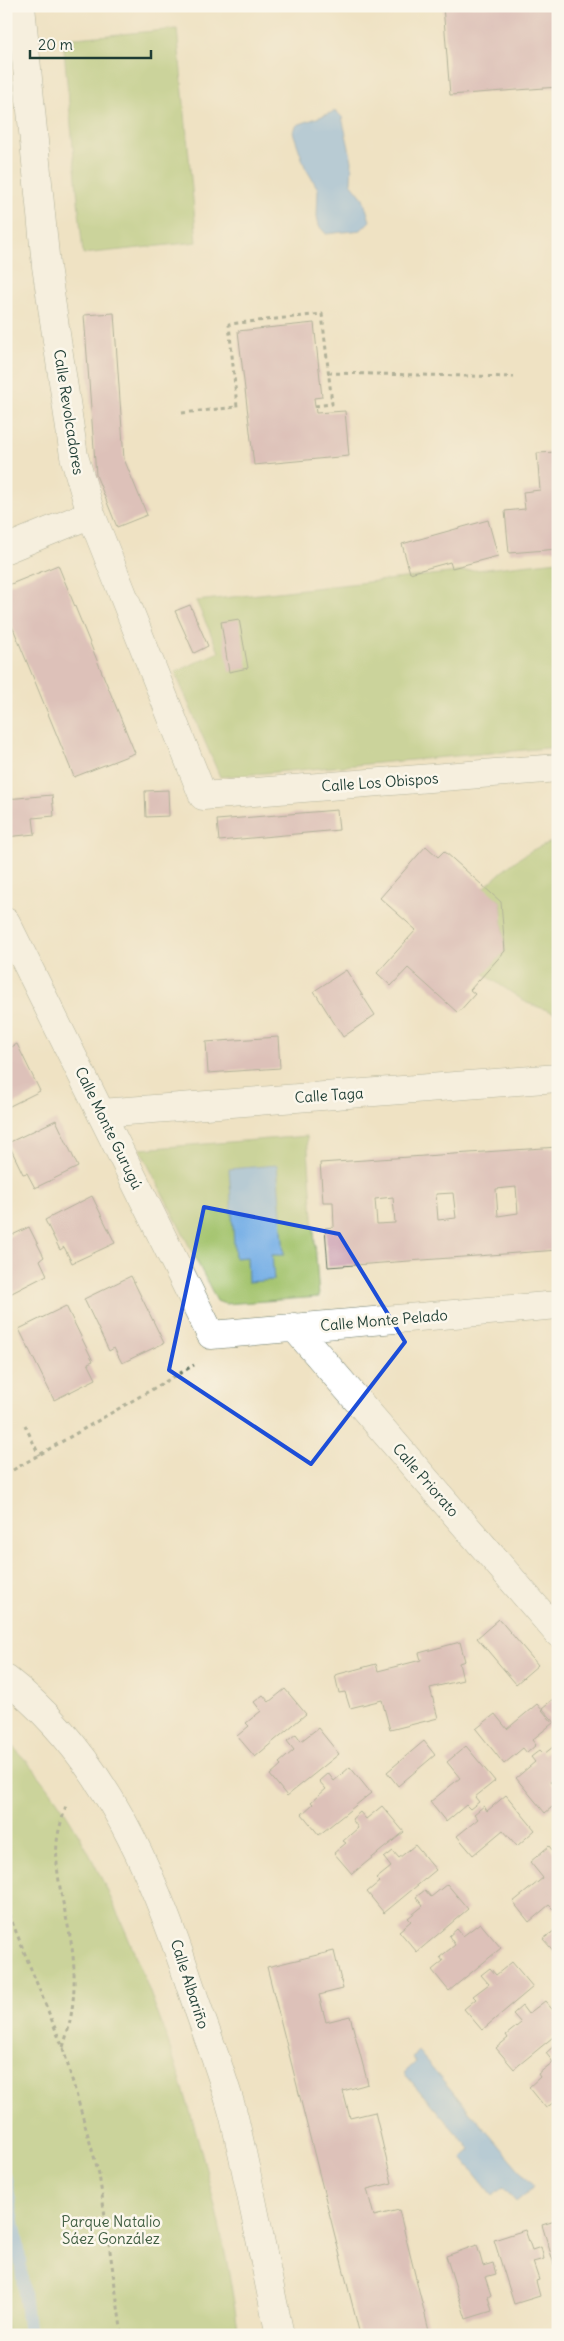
<svg xmlns="http://www.w3.org/2000/svg" width="564" height="2341" viewBox="0 0 564 2341" font-family="Delius,sans-serif">
<style>
.green{fill:#a1c26b;stroke:#608050}
.water{fill:#76afe6;stroke:#4a768d}
.lines{fill:none;stroke-linecap:round;stroke-linejoin:round}
.stream{stroke:#76afe6;stroke-width:12}
.building{fill:#c89aad;fill-rule:evenodd}
.street-casing{stroke:#687766;stroke-width:29}
.path{stroke:#687766;stroke-width:3;stroke-dasharray:4 4;stroke-linecap:butt}
.street{stroke:#fff;stroke-width:28}
.marked{fill:none;stroke:#1d4ed8;stroke-width:4;stroke-linejoin:round}
.labels{text-anchor:middle;dominant-baseline:central;stroke-width:5;stroke-linejoin:round;paint-order:stroke}
.street-label{font-size:15px;fill:#1f3d34;stroke:#fbf7ec}
.park-label{font-size:15px;fill:#405e42;stroke:#fbf7ec}
</style>
<rect width="100%" height="100%" fill="#fbf7ec"/>
<filter id="ink" filterUnits="userSpaceOnUse"><feTurbulence type="fractalNoise" baseFrequency=".02" numOctaves="2"/><feDisplacementMap in="SourceGraphic" scale="10" xChannelSelector="R" yChannelSelector="G"/><feConvolveMatrix kernelMatrix="1 2 1 2 8 2 1 2 1" color-interpolation-filters="sRGB"/></filter>
<filter id="wash" filterUnits="userSpaceOnUse"><feTurbulence type="fractalNoise" baseFrequency=".0096" numOctaves="4" result="noise"/><feDisplacementMap in="SourceGraphic" scale="20" xChannelSelector="R" yChannelSelector="G"/><feGaussianBlur stdDeviation="1.12" result="paint"/><feColorMatrix in="noise" values="0 0 0 0 0 0 0 0 0 0 0 0 0 0 0 0 0 1.4 0 .05"/><feComposite in="paint" operator="in"/></filter>
<g filter="url(#wash)">
<rect width="100%" height="100%" fill="#efe2c3"/>
<path class="green" d="M177 29 197 242 83 254 63 39Z
M558 561V747L220 777 175 672 219 652 196 601Z
M558 840V1014L527 1003 484 974 505 951 501 902 484 888C505 868 529 847 558 840Z
M307 1136 319 1297 225 1304 217 1301 140 1149Z
M6 1740C65 1795 99 1869 130 1942 182 2067 220 2201 239 2335H6Z"/>
<path class="water" d="M336 111 342 117 352 161 351 183 363 198 370 221 361 230 326 234 319 226 317 216 318 189 305 167 293 132 297 125Z
M277 1165 284 1255H272L274 1280 248 1282 247 1257 235 1258 229 1169Z
M418 2051 534 2187 516 2202 503 2187 493 2196 462 2158 471 2150 404 2073 416 2062 412 2057Z"/>
<g class="lines">
<path class="stream" d="M6 2178 18 2243 29 2335"/>
</g>
<g id="blocks">
<path class="building" d="M443 6H558V87L450 95Z
M114 313 124 459 147 515 117 527 96 475 84 315Z
M314 323 322 397 314 398 316 413 345 411 349 456 254 465 238 331Z
M558 452V549L509 553 505 511 525 509 523 492 540 490 537 453Z
M488 520 498 556 452 568 450 562 410 573 402 544Z
M58 565 135 753 74 777 6 611V586Z
M190 605 208 646 194 653 175 611Z
M239 619 248 668 229 672 221 622Z
M168 790 169 816 146 817 145 791Z
M52 795 54 816 33 818 35 834 6 837V799Z
M337 810 339 830 219 841 217 820Z
M426 846 438 857 444 851 501 902 505 951 470 990 475 994 458 1013 408 968 391 986 377 973 416 930 380 898Z
M346 970 375 1015 343 1037 314 991Z
M278 1037 280 1068 208 1073 206 1042Z
M17 1044 40 1091 6 1108V1050Z
M56 1120 78 1167 35 1188 27 1173 23 1174 8 1143Z
M558 1147V1250L328 1267 325 1228 334 1227 333 1202H323L320 1163ZM516 1187 518 1213 498 1216 496 1189ZM453 1193 456 1218 438 1220 436 1194ZM393 1197 395 1223 377 1224 375 1199Z
M92 1196 115 1243 72 1263 64 1247 60 1250 45 1220Z
M29 1227 44 1257 40 1260 47 1275 6 1296V1238Z
M131 1276 164 1343 122 1363 114 1348 109 1351 84 1299Z
M66 1306 93 1361 88 1363 96 1379 54 1400 19 1329Z
M499 1619 538 1665 516 1684 477 1638Z
M460 1642 465 1661 459 1663 463 1680 430 1688 438 1718 390 1730 382 1700 350 1708 345 1692 339 1693 335 1675 376 1664 378 1671 421 1660 419 1653Z
M285 1689 306 1714 255 1757 237 1736 249 1726 246 1723 261 1711 254 1702 263 1695 269 1702Z
M558 1695V1726L542 1708Z
M537 1704 553 1723 532 1740 536 1745 527 1753 523 1748 504 1764 476 1729 495 1714 507 1729Z
M318 1728 339 1754 287 1796 270 1775 281 1765 279 1763 294 1750 287 1741 296 1734 301 1741Z
M424 1741 435 1755 398 1786 387 1772Z
M558 1743V1776L550 1782 558 1790V1802L545 1813 516 1778 535 1762 531 1757 540 1750 544 1754Z
M466 1746 495 1781 475 1797 479 1802 470 1809 466 1805 446 1822 430 1802 460 1778 447 1762Z
M350 1767 371 1793 319 1835 302 1814 313 1804 311 1802 326 1789 319 1781 328 1773 334 1781Z
M506 1795 535 1830 517 1846 503 1830 473 1855 457 1836 478 1819 474 1814 484 1806 487 1811Z
M382 1806 404 1832 352 1874 334 1853 346 1843 343 1841 358 1828 352 1819 360 1812 366 1819Z
M415 1845 436 1870 384 1913 367 1892 379 1882 376 1879 391 1867 384 1858 393 1851 399 1858Z
M549 1846 558 1857V1906L553 1909 549 1905 529 1922 513 1902 543 1878 530 1862Z
M447 1884 468 1909 417 1952 399 1931 411 1921 408 1918 423 1906 416 1897 425 1890 431 1897Z
M480 1923 501 1948 449 1991 432 1970 443 1961 440 1957 455 1945 449 1936 457 1929 463 1936Z
M558 1928V1956L543 1939Z
M334 1951 343 1989 319 1995 326 2022 350 2016 368 2084 343 2091 350 2118 375 2112 392 2183 367 2189 374 2216 399 2210 430 2335H360L267 1967Z
M512 1962 533 1987 482 2030 464 2009 476 1999 473 1996 489 1984 481 1975 490 1968 496 1975Z
M545 2001 558 2016V2033L514 2069 496 2048 508 2038 506 2035 521 2023 513 2014 522 2006 528 2014Z
M555 2045 558 2049V2099L546 2108 529 2087 540 2077 538 2074 553 2062 546 2053Z
M558 2220V2274H557L542 2225Z
M525 2230 532 2250 541 2247 544 2259 533 2262 539 2280 536 2281 540 2296 514 2304 494 2240Z
M477 2245 483 2266 493 2263 496 2274 485 2277 491 2295 488 2297 492 2311 466 2319 446 2256Z"/>
</g>
</g>
<g filter="url(#ink)">
<use href="#blocks" fill-opacity="0" stroke="#687766" stroke-width="1"/>
<g class="lines">
<g class="street-casing">
<path id="street" d="M21 6 46 266 74 456 91 514 203 796 558 768
M6 549 91 514
M6 922 211 1335 558 1305
M101 1113 558 1078
M294 1327 558 1633
M6 1679C106 1757 154 1875 192 1991 206 2033 223 2075 234 2117 251 2189 264 2262 280 2335"/>
</g>
<path class="path" d="M328 373 514 377
M182 413 237 407 229 324 322 314 332 404 315 406
M25 1425 39 1455
M6 1474 194 1365
M6 1907 63 2048 99 2174 122 2335
M63 2047C73 2017 76 1988 73 1956 69 1918 54 1882 57 1842 58 1830 63 1817 66 1805"/>
<use href="#street" class="street"/>
</g>
</g>
<path d="M0 0H564V2341H0ZM204 1207 339 1234 405 1342 311 1464 169 1370Z" fill="#efe2c3" fill-opacity=".55" fill-rule="evenodd"/>
<path class="marked" d="M204 1207 339 1234 405 1342 311 1464 169 1370Z"/>
<g class="labels">
<g class="street-label">
<text transform="translate(69 412) rotate(81)">Calle Revolcadores</text>
<text transform="translate(380 782) rotate(-4)">Calle Los Obispos</text>
<text transform="translate(329 1095) rotate(-4)">Calle Taga</text>
<text transform="translate(109 1128) rotate(64)">Calle Monte Gurugú</text>
<text transform="translate(384 1320) rotate(-5)">Calle Monte Pelado</text>
<text transform="translate(426 1480) rotate(49)">Calle Priorato</text>
<text transform="translate(190 1984) rotate(72)">Calle Albariño</text>
</g>
<g class="park-label">
<text x="111" y="2221">Parque Natalio<tspan x="111" dy="17">Sáez González</tspan></text>
</g>
</g>
<rect width="564" height="2341" fill="none" stroke="#fbf7ec" stroke-width="25"/>
<path d="M30 50v8h121v-8" fill="none" stroke="#1f3d34" stroke-width="2.5"/>
<text x="38" y="50" font-size="15" fill="#1f3d34" stroke="#fbf7ec" stroke-width="4" paint-order="stroke">20 m</text>
</svg>
